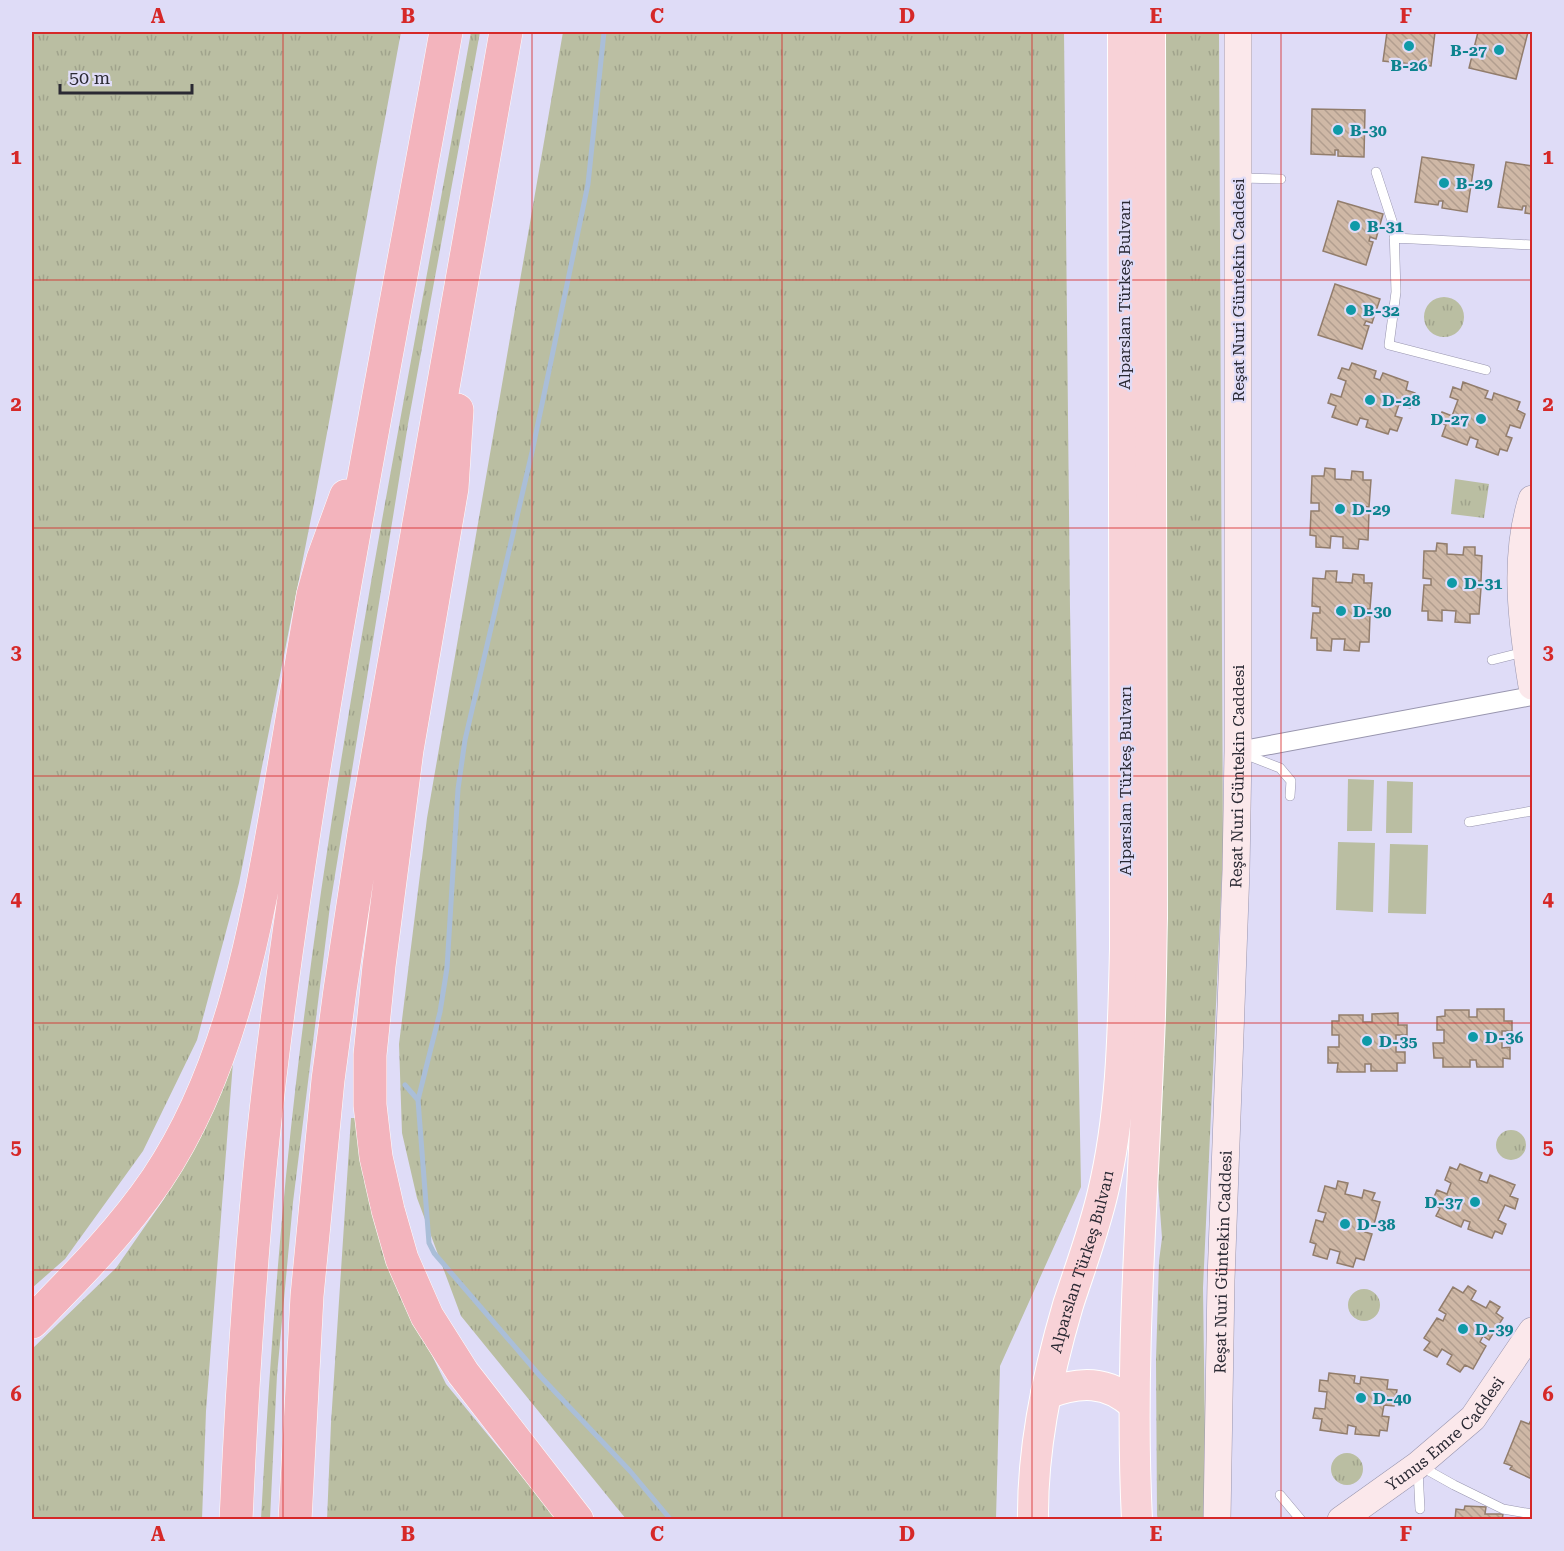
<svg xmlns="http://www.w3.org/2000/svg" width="1564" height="1551" viewBox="0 0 1564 1551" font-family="'Roboto Serif',serif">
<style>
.grass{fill:url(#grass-tufts)}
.pitch{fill:#babea2}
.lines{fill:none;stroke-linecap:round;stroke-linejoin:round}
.stream{stroke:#aabed8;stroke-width:5}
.building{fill:url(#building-back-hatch);stroke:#927d6c;stroke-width:1.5}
.lane-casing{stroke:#9895ae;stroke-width:10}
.street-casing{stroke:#9895ae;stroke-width:20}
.secondary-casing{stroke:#9895ae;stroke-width:28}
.primary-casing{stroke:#fff;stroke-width:32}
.highway-casing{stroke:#fff;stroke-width:34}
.lane{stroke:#fff;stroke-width:9}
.street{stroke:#fff;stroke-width:18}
.secondary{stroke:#fbe8eb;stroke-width:27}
.primary{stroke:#f8d2d7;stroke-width:30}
.highway{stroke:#f3b4bd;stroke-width:33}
.grid{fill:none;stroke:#d62828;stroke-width:1.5;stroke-opacity:0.55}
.culture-dot{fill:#0f9aa8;stroke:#dfdcf7;stroke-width:2}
.labels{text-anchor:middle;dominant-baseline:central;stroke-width:4.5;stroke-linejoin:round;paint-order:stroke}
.culture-label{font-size:16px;font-weight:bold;fill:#0d838f;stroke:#dfdcf7;text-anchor:start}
.street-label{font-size:16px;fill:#2a2933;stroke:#dfdcf7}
.neatline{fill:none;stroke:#d62828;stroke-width:2}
.grid-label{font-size:20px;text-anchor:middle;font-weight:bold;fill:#d62828}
</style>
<defs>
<pattern id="grass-tufts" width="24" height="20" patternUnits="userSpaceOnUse" patternTransform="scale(1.5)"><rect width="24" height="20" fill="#babea2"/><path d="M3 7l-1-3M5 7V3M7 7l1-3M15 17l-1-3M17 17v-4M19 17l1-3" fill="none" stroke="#a0a38c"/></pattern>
<pattern id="building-back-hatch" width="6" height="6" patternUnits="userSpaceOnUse" patternTransform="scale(1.5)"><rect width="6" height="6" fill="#cfb8a6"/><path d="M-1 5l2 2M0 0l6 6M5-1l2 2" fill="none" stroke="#b29e8f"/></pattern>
</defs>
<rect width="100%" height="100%" fill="#dfdcf7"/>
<path class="grass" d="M32 32H401L315 498 239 883 197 1040 143 1151 65 1259 32 1288Z
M471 32H480L408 424 330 906 293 1202 277 1375 270 1519H261C269 1374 279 1228 296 1083 337 730 409 381 471 32Z
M563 32H1064L1070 608 1081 1187 1000 1366 996 1519H626L461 1316 417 1198 402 1133 399 1044 427 818Z
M1162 32H1219L1223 852 1203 1288 1206 1509 1203 1519 1158 1520 1157 1515 1156 1360 1159 1261 1162 1238 1156 1155Z
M1424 317a20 20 0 1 1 40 0a20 20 0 1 1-40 0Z
M1455 479 1489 484 1484 518 1451 514Z
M233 1062 206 1411 202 1519 32 1520V1349L116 1268 164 1199 203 1129Z
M351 1118H355L418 1327 446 1384 557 1519 327 1520 331 1423Z
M1496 1145a15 15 0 1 1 30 0a15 15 0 1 1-30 0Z
M1348 1305a16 16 0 1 1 32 0a16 16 0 1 1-32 0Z
M1331 1469a16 16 0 1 1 32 0a16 16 0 1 1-32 0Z"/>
<path class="pitch" d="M1348 779 1374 780 1372 831H1347Z
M1387 781 1413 782 1412 833H1386Z
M1338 842 1375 843 1373 912 1336 910Z
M1390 844 1428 845 1426 914 1388 913Z"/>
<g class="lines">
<path class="stream" d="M604 32 588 184 532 452 465 740 458 789 447 968 440 1012 418 1100 429 1243 434 1253 541 1377 630 1471 671 1520
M405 1085 418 1100"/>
</g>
<path class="building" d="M1387 32H1435L1431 66 1383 61Z
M1478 32H1528L1516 79 1469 68Z
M1312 109 1365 110 1364 157 1338 156V150H1335V155L1311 154Z
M1422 157 1474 165 1467 212 1442 208 1443 201H1439L1438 205 1415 202Z
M1506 162 1532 166V214L1525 213 1526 206H1523L1522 210 1498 207Z
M1338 201 1383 214 1376 239 1370 237 1369 241 1373 242 1366 265 1323 251Z
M1335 284 1380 299 1372 323 1366 321 1364 325 1369 326 1362 349 1318 335Z
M1352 363 1376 371 1374 378 1380 380 1383 373 1408 382 1406 390 1415 393 1410 408 1399 404 1395 416 1402 418 1397 431 1390 429 1388 434 1366 427 1368 420 1360 418 1357 425 1332 417 1336 406 1328 403 1331 394 1341 397 1346 381 1338 378 1342 368 1349 370Z
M1463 382 1488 391 1485 398 1492 400 1494 393 1520 402 1517 410 1525 414 1520 428 1510 425 1506 436 1512 438 1507 451 1500 449 1498 455 1476 447 1478 440 1470 437 1467 445 1442 436 1446 425 1438 422 1442 412 1452 416 1458 400 1450 397 1453 387 1461 390Z
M1325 468 1335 469V479L1351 480 1352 471 1363 472V480H1371L1369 507 1362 506V512L1369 513 1368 540 1359 539 1358 549 1343 548V537L1331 536 1330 548 1316 547V536L1310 535 1311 511H1319V503H1311L1312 476H1324Z
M1437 543 1447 544V554L1463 555 1464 547H1475V555L1482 556 1481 581H1474L1473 588H1481L1479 614H1470V623L1455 622 1456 611 1442 610V621L1428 620V611H1422L1424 585H1431V579L1423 578 1424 551H1436Z
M1326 571H1337L1336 582 1352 583 1353 574 1364 575V583H1372L1370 609H1363V615L1370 616 1369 642H1360L1359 651 1344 650 1345 639H1332L1331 651 1317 650V638H1311L1313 613H1320V607L1312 606 1313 578 1325 579Z
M1477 1009H1504V1021H1512V1031H1502V1048L1510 1047V1059L1503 1058V1067H1477L1476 1060H1470V1067H1443V1058H1434L1433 1043H1444V1030H1437V1017L1445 1016V1010H1469V1017H1477Z
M1398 1013V1025H1407V1035H1396V1052H1405V1063H1397V1071H1371V1064H1365V1072H1337L1338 1063H1328V1047H1339V1035H1332V1021H1339V1015H1363V1022H1372V1014Z
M1460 1164 1482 1173 1479 1180 1487 1183 1490 1175 1515 1185 1510 1196 1518 1199 1515 1209 1505 1205 1498 1220 1506 1224 1502 1234 1495 1231 1492 1238 1468 1229 1470 1222 1464 1220 1461 1227 1436 1216 1440 1208 1431 1204 1437 1190 1447 1194 1451 1183 1445 1180 1450 1167 1457 1170Z
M1338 1181 1348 1183 1345 1194 1362 1198 1364 1190 1375 1193 1372 1200 1380 1202 1373 1228 1366 1226 1365 1232 1372 1234 1364 1260 1356 1258 1353 1267 1337 1263 1340 1252 1330 1249 1327 1259 1313 1255 1316 1244 1310 1242 1316 1220 1323 1222 1326 1213 1318 1211 1325 1186 1336 1189Z
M1468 1286 1476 1291 1471 1300 1486 1308 1490 1301 1500 1307 1496 1313 1503 1318 1489 1340 1483 1336 1480 1342 1486 1346 1473 1369 1465 1365 1460 1372 1447 1364 1452 1355 1442 1349 1437 1357 1424 1350 1430 1342 1424 1338 1437 1318 1443 1321 1446 1314 1439 1310 1453 1287 1463 1293Z
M1329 1373 1355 1376 1354 1383 1360 1384 1361 1377 1388 1380 1387 1389 1397 1390 1394 1406 1384 1405 1382 1416 1389 1417 1387 1431 1380 1430 1379 1436 1355 1434 1356 1427 1348 1425 1347 1434 1320 1430 1322 1419 1313 1418 1315 1408 1325 1409 1327 1392 1319 1391 1320 1380 1328 1381Z
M1531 1420 1532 1421V1479L1510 1469 1512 1466 1504 1463 1521 1421 1529 1424Z
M1465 1506 1486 1507 1485 1514H1503L1502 1520H1455L1456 1509 1464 1510Z"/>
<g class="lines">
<g class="lane-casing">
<path id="lane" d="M1376 172 1394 227 1396 292 1389 345 1486 370
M1240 178 1281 179
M1394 238 1532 245
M1492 660 1524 652
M1244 754 1280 768 1291 781 1290 796
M1469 822 1532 811
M1420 1466 1454 1485 1503 1509 1532 1514
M1418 1471 1420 1509
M1280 1495 1301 1520"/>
</g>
<g class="street-casing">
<path id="street" d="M1238 751 1532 696"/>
</g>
<g class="secondary-casing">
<g id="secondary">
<path d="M1532 499C1513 558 1522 625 1532 686"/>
<path id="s1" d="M1217 1520 1221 1280 1236 870 1238 751V32"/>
<path id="s2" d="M1341 1520 1418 1465 1473 1418 1532 1331"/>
</g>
</g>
<g class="primary-casing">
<g id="primary">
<path d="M1046 1394C1079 1381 1108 1380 1134 1405"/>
<path id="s3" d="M1033 1520C1032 1448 1048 1373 1068 1305 1080 1268 1094 1231 1103 1192 1122 1113 1123 1030 1125 949L1123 32"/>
<path d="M1137 1520C1129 1360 1143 1201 1149 1041 1151 1001 1151 959 1152 918L1150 32"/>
</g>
</g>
<g class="highway-casing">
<path id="highway" d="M457 410 452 488 407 750 379 966 370 1055V1105L376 1157 388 1210 402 1259 427 1316 463 1373 577 1520
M32 1322C76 1277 121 1232 157 1179 232 1067 256 927 279 796 290 729 302 662 313 595L323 559 346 496
M236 1520C243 1366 253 1212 272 1060 315 715 384 373 446 32
M295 1520 307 1296 328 1080 340 990 364 833 506 32"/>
</g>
<use href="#lane" class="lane"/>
<use href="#street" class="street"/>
<use href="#secondary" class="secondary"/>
<use href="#primary" class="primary"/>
<use href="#highway" class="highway"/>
</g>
<path class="grid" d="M283 32V1520M532 32V1520M782 32V1520M1032 32V1520M1281 32V1520M32 280H1532M32 528H1532M32 776H1532M32 1023H1532M32 1270H1532"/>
<g class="culture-dot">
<circle cx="1409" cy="46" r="6"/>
<circle cx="1499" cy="50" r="6"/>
<circle cx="1338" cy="130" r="6"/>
<circle cx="1444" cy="183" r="6"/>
<circle cx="1355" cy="226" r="6"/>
<circle cx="1351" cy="310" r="6"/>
<circle cx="1370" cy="400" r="6"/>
<circle cx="1481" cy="419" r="6"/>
<circle cx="1340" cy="509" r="6"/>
<circle cx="1452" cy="583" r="6"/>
<circle cx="1341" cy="611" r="6"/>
<circle cx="1473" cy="1037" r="6"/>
<circle cx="1367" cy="1041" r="6"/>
<circle cx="1475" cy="1202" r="6"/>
<circle cx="1345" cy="1224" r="6"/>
<circle cx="1463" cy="1329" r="6"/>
<circle cx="1361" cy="1398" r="6"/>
</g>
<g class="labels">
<g class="culture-label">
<text x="1487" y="50" text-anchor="end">B-27</text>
<text x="1409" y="65" text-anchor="middle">B-26</text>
<text x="1350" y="130">B-30</text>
<text x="1456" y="183">B-29</text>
<text x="1367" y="226">B-31</text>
<text x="1363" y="310">B-32</text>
<text x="1382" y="400">D-28</text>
<text x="1469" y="419" text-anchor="end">D-27</text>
<text x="1352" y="509">D-29</text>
<text x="1464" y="583">D-31</text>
<text x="1353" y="611">D-30</text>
<text x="1485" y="1037">D-36</text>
<text x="1379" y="1041">D-35</text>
<text x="1463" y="1202" text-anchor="end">D-37</text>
<text x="1357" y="1224">D-38</text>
<text x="1475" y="1329">D-39</text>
<text x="1373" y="1398">D-40</text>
</g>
<g class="street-label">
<text transform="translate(1238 290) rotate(-90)">Reşat Nuri Güntekin Caddesi</text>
<text transform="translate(1124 295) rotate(-90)">Alparslan Türkeş Bulvarı</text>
<text stroke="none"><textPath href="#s1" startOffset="744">Reşat Nuri Güntekin Caddesi</textPath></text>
<text transform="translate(1125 781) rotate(-90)">Alparslan Türkeş Bulvarı</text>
<text stroke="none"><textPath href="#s1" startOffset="258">Reşat Nuri Güntekin Caddesi</textPath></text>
<text stroke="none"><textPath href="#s3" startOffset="264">Alparslan Türkeş Bulvarı</textPath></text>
<text stroke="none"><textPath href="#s2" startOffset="136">Yunus Emre Caddesi</textPath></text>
</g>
</g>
<rect width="1564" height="1551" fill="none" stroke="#dfdcf7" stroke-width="66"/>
<path d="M60 84v9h132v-9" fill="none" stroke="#2a2933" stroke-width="3"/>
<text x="69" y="84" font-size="18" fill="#2a2933" stroke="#dfdcf7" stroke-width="4.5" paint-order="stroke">50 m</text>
<rect x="33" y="33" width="1498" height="1485" class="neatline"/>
<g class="grid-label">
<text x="158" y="23">A</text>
<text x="408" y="23">B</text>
<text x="657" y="23">C</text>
<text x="907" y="23">D</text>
<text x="1156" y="23">E</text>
<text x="1406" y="23">F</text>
<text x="16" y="164">1</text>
<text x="1548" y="164">1</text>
<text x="16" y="411">2</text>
<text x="1548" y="411">2</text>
<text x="16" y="659">3</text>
<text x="1548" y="659">3</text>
<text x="16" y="906">4</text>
<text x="1548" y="906">4</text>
<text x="16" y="1154">5</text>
<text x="1548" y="1154">5</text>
<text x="16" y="1401">6</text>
<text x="1548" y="1401">6</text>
<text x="158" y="1541">A</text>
<text x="408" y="1541">B</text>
<text x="657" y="1541">C</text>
<text x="907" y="1541">D</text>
<text x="1156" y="1541">E</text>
<text x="1406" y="1541">F</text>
</g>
</svg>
